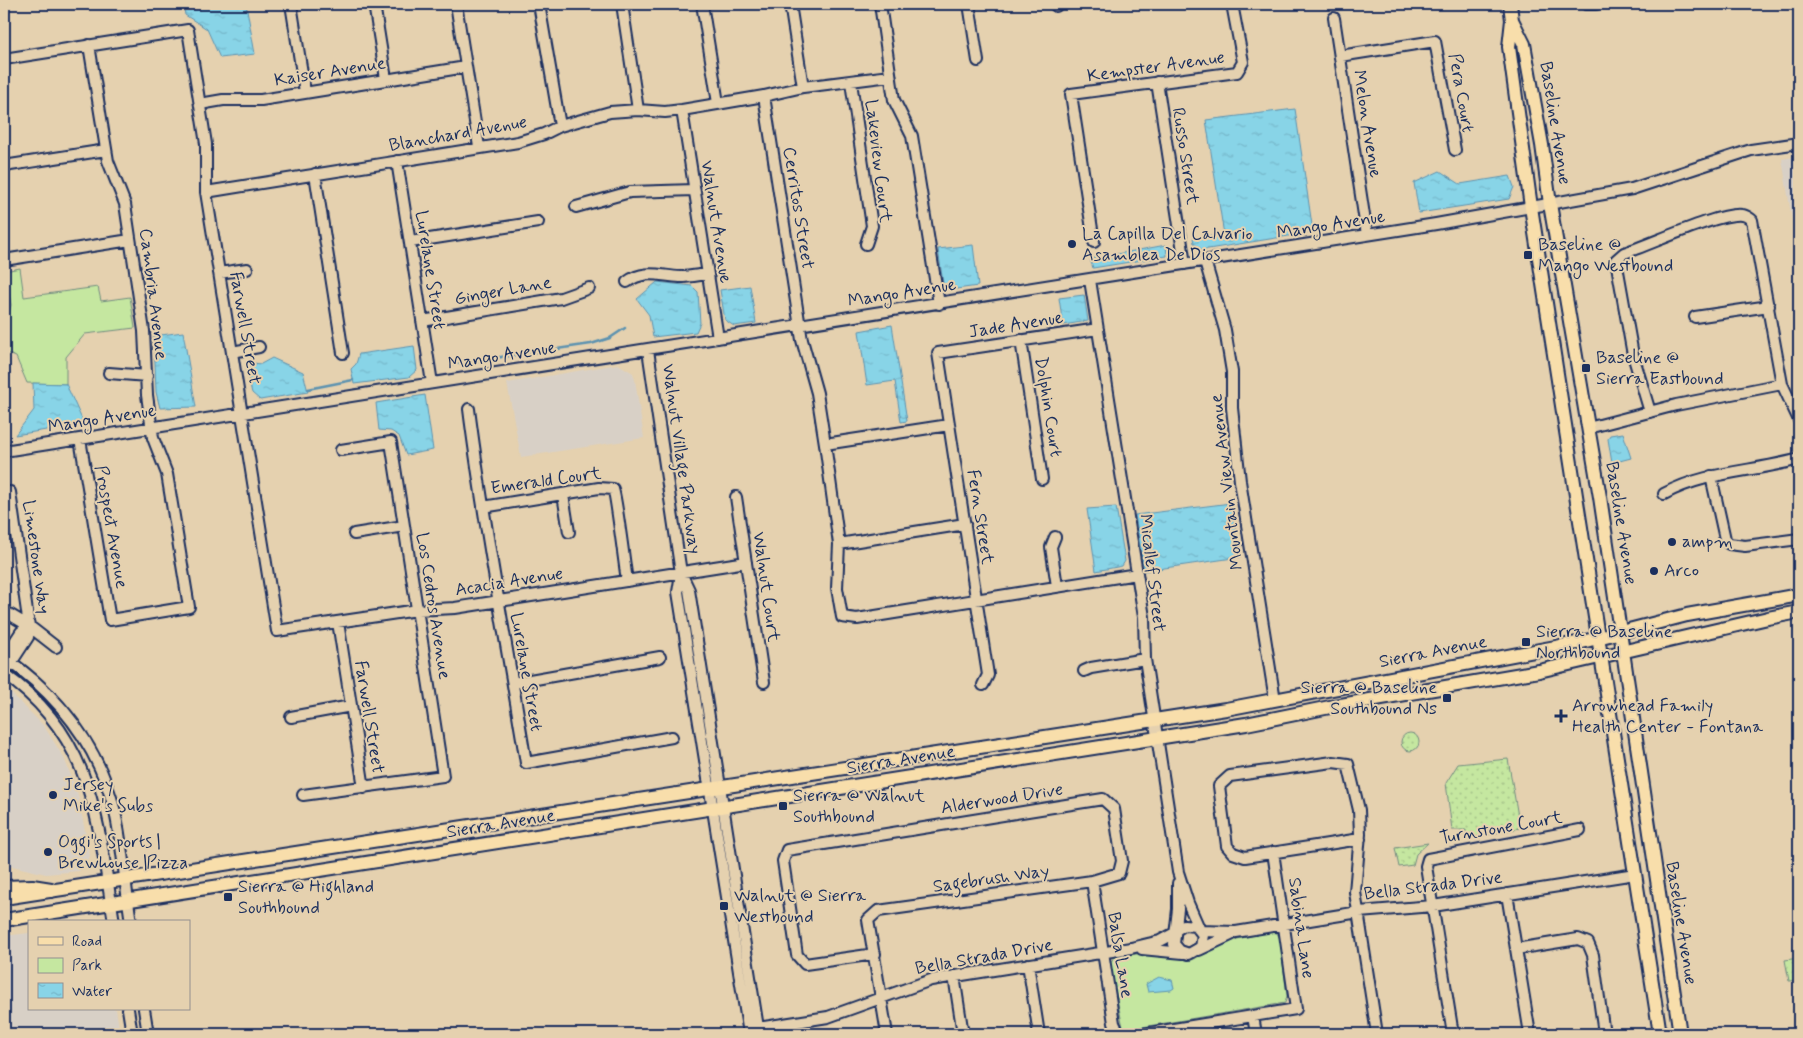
<svg xmlns="http://www.w3.org/2000/svg" width="1803" height="1038" viewBox="0 0 1803 1038" font-family="Mynerve,sans-serif">
<style>
.built{fill:#d8d0c6}
.grass{fill:url(#grass-dots);stroke:#708b7f}
.green{fill:#c5e7a0;stroke:#708b7f}
.water{fill:url(#water-ripples);stroke:#5c92b0}
.lines{fill:none;stroke-linecap:round;stroke-linejoin:round}
.stream{stroke:#5c92b0;stroke-width:2.5}
.minor-casing{stroke:#1b2f5e;stroke-width:14}
.major-casing{stroke:#1b2f5e;stroke-width:16}
.highway-casing{stroke:#1b2f5e;stroke-width:18}
.minor{stroke:#e5d1af;stroke-width:10}
.major{stroke:#f8deab;stroke-width:12}
.highway{stroke:#f8deab;stroke-width:14}
.poi-dot{fill:#1b2f5e;stroke:#e5d1af;stroke-width:2}
.labels{text-anchor:middle;dominant-baseline:central;stroke-width:4;stroke-linejoin:round;paint-order:stroke}
.street-label{font-size:18px;fill:#1b2f5e;stroke:#e5d1af}
.poi-label{font-size:18px;fill:#1b2f5e;stroke:#e5d1af;text-anchor:start}
</style>
<defs>
<pattern id="grass-dots" width="8" height="8" patternUnits="userSpaceOnUse" patternTransform="scale(1.25)"><rect width="8" height="8" fill="#c5e7a0"/><path d="M2 2h.1M6 6h.1" fill="none" stroke="#a9c68c" stroke-width="1.8" stroke-linecap="round"/></pattern>
<pattern id="water-ripples" width="26" height="14" patternUnits="userSpaceOnUse" patternTransform="scale(1.25)"><rect width="26" height="14" fill="#88d4e7"/><path d="M2 4q2-2 4 0t4 0M15 11q2-2 4 0t4 0" fill="none" stroke="#75b6c9"/></pattern>
</defs>
<rect width="100%" height="100%" fill="#e5d1af"/>
<filter id="ink" filterUnits="userSpaceOnUse"><feTurbulence type="fractalNoise" baseFrequency=".02" numOctaves="2"/><feDisplacementMap in="SourceGraphic" scale="10" xChannelSelector="R" yChannelSelector="G"/><feConvolveMatrix kernelMatrix="1 2 1 2 8 2 1 2 1" color-interpolation-filters="sRGB"/></filter>
<g filter="url(#ink)">
<path class="built" d="M1799 156V262L1782 159Z
M618 364 633 373 635 380 644 438 521 457 507 383Z
M11 693 44 726 64 758 77 791 90 856 79 871 46 874 4 864V695Z
M29 933V1009H116L120 1034H4V936Z"/>
<path class="grass" d="M1401 742a9 9 0 1 1 18 0a9 9 0 1 1-18 0Z
M1508 759 1520 828 1466 839V830H1452L1446 783 1458 764Z
M1428 843 1416 854 1413 865 1399 867 1395 848Z
M1799 958V980L1789 981 1785 960Z"/>
<path class="green" d="M20 268 24 297 98 287 101 301 130 297 135 328 85 334 66 357V384L27 383 16 357 4 352V331L11 305 5 271Z
M1268 932 1277 933 1280 939 1287 996 1285 1003 1130 1029 1123 1027 1110 966V963L1115 956 1148 953 1194 959 1224 942Z
M1799 1008V1034H1797L1793 1010Z"/>
<path class="water" d="M183 4H246L255 54 220 58 207 29 185 15Z
M1295 109 1313 232 1202 250 1194 243 1193 238 1224 235 1206 120Z
M1440 171 1460 184 1510 176 1514 187 1509 199 1419 213 1414 183Z
M973 245 978 286 949 290 943 283 938 249Z
M1166 245 1167 256 1093 268 1090 259Z
M657 282 692 286 698 292 700 323 696 332 653 337 649 315 637 299Z
M750 286 756 323 734 326 725 320 720 290Z
M1084 295 1088 321 1063 325 1059 298Z
M892 325 907 421 901 422 895 381 867 385 859 331Z
M183 332 196 407 160 408 156 392 154 336Z
M414 346 417 370 409 377 354 384 351 369 356 364 359 354Z
M272 358 303 372 308 392 260 400 252 393 246 369 253 363 261 364Z
M33 383 66 384 84 424 15 435 34 410Z
M425 395 433 450 406 455 399 436 391 431 379 430 376 403Z
M1623 433 1631 458 1612 463 1608 439 1610 435Z
M1231 503 1240 557 1144 571 1135 515Z
M1116 507 1125 561 1122 566 1096 571 1087 509Z
M1159 977 1172 980 1174 988 1171 990 1148 992 1146 984Z"/>
<g class="lines">
<path class="stream" d="M453 364 591 344 610 338 625 328
M308 389 353 380"/>
<g class="minor-casing">
<path id="minor" d="M291 4 305 92
M374 4 386 79
M456 4 479 147
M539 4 560 126
M622 4 638 110
M702 4 718 103
M790 4 803 87
M880 4 894 100 912 136 939 304
M969 4 978 61
M1055 4 1056 6
M1586 4H1596
M1334 18 1367 235
M1340 56 1435 41 1455 150
M4 59 188 30 206 144V192L277 631 417 610 455 608 746 562
M851 82 872 226 866 244
M1157 82 1185 264
M764 96 802 340 817 393 825 444 839 544 837 588 842 617 857 619 1137 574
M200 104 223 100H261L466 67
M682 110 718 338
M397 161 432 383
M4 166 106 150
M315 174 343 353
M206 192 518 142 544 134 560 126 610 112 638 110 665 112 682 110 764 96 803 87 890 76
M576 207 630 192 694 190
M410 242 538 222
M1094 242 1071 94 1237 72 1243 62 1232 4
M4 260 130 240
M1205 261 1225 330 1232 372V408L1240 481 1275 700
M219 273 247 269
M1090 280 1144 617 1145 659 1178 872 1188 903 1199 928
M627 282C644 269 660 276 680 277 689 277 699 275 707 274
M1695 317 1769 306
M422 321 561 298 589 288
M1021 340 1042 479
M648 350 681 573 689 590 759 1034
M232 352 259 347
M109 373 147 376
M469 409C484 528 507 645 526 763L672 737
M1650 412 1633 355 1616 260 1624 253C1650 245 1719 212 1742 215 1746 215 1749 218 1752 220L1782 384 1799 420
M1588 428 1676 405 1782 384
M80 439 110 620 189 607 167 474 153 438 147 395 144 331 125 204 108 161 89 45
M825 444 949 425
M4 451 1436 224 1632 189 1751 150 1799 143
M1711 476 1725 539 1729 544 1745 546 1799 539
M4 493 10 492 29 626 28 637 9 666
M1664 494C1706 471 1754 472 1799 459
M563 495 569 532
M736 497 764 682
M483 507 599 488 613 489C616 494 625 568 627 581
M354 534 404 526
M1055 537 1051 547 1057 586
M839 544 965 524
M681 574 678 592 749 1034
M4 611 29 626 56 647
M338 622 364 788
M4 657C59 695 99 747 115 812 123 848 125 885 131 922
M4 658 21 632 29 626
M1084 671 1091 668 1145 659
M4 674C94 736 98 824 114 922
M513 683 660 657
M983 685 988 675 938 353 1098 329
M291 717 351 706
M303 795 443 776 391 442 341 450
M1360 839 1245 857 1233 853 1227 846 1219 786 1230 776 1333 762 1348 764 1359 810 1360 834 1355 892 1377 1034
M1092 881 1114 1023 1119 1034H1122
M1507 894 1530 1034
M1176 930 1184 925 1196 926 1203 935 1201 947 1189 954 1180 951 1174 944 1178 909V883
M1201 931 1236 932 1359 912 1433 906 1635 874
M1142 949 1183 953
M1516 949 1578 939 1588 943 1593 955 1604 1034
M1199 950 1231 935
M875 954 805 964 797 955 783 861 787 850 1103 799 1114 809 1122 861 1119 873 1092 881 878 911 868 920 887 1034
M1028 964 1039 1034
M954 976 963 1034
M128 1009 132 1034
M144 1009 148 1034
M1253 1016 1256 1034
M758 1028 828 1017 931 980 1131 948 1160 941 1175 933
M1143 1034 1296 1009 1273 852
M1453 1034 1426 866 1428 859 1580 830"/>
</g>
<g class="major-casing">
<path id="major" d="M1510 4 1512 20 1509 47 1531 207 1660 1034
M1512 20 1524 44 1542 145 1550 204 1600 497 1680 1034
M4 898 1226 709 1582 642 1687 615 1799 595
M4 920 1246 724 1335 706 1539 671 1768 618 1799 612"/>
</g>
<g class="highway-casing">
<path id="highway" d="M4 888 32 887 51 890"/>
</g>
<use href="#minor" class="minor"/>
<use href="#major" class="major"/>
<use href="#highway" class="highway"/>
</g>
</g>
<g class="poi-dot">
<circle cx="1072" cy="244" r="5"/>
<rect x="1523" y="250" width="10" height="10" rx="2.5"/>
<rect x="1581" y="363" width="10" height="10" rx="2.5"/>
<circle cx="1672" cy="542" r="5"/>
<circle cx="1654" cy="571" r="5"/>
<rect x="1521" y="637" width="10" height="10" rx="2.5"/>
<rect x="1442" y="693" width="10" height="10" rx="2.5"/>
<path d="M1558.5 708.5h5v5h5v5h-5v5h-5v-5h-5v-5h5z"/>
<circle cx="53" cy="795" r="5"/>
<rect x="778" y="801" width="10" height="10" rx="2.5"/>
<circle cx="48" cy="852" r="5"/>
<rect x="223" y="892" width="10" height="10" rx="2.5"/>
<rect x="719" y="901" width="10" height="10" rx="2.5"/>
</g>
<g class="labels">
<g class="street-label">
<text transform="translate(1156 67) rotate(-8)">Kempster Avenue</text>
<text transform="translate(330 72) rotate(-9)">Kaiser Avenue</text>
<text transform="translate(1461 93) rotate(80)">Pera Court</text>
<text transform="translate(1555 123) rotate(81)">Baseline Avenue</text>
<text transform="translate(1367 124) rotate(81)">Melon Avenue</text>
<text transform="translate(458 134) rotate(-10)">Blanchard Avenue</text>
<text transform="translate(1185 156) rotate(81)">Russo Street</text>
<text transform="translate(878 161) rotate(83)">Lakeview Court</text>
<text transform="translate(798 208) rotate(81)">Cerritos Street</text>
<text transform="translate(716 222) rotate(81)">Walnut Avenue</text>
<text transform="translate(1331 225) rotate(-9)">Mango Avenue</text>
<text transform="translate(430 270) rotate(81)">Lurelane Street</text>
<text transform="translate(503 291) rotate(-10)">Ginger Lane</text>
<text transform="translate(902 293) rotate(-9)">Mango Avenue</text>
<text transform="translate(153 294) rotate(83)">Cambria Avenue</text>
<text transform="translate(1016 325) rotate(-9)">Jade Avenue</text>
<text transform="translate(245 328) rotate(80)">Farwell Street</text>
<text transform="translate(502 356) rotate(-9)">Mango Avenue</text>
<text transform="translate(1048 407) rotate(81)">Dolphin Court</text>
<text transform="translate(102 419) rotate(-9)">Mango Avenue</text>
<text transform="translate(681 459) rotate(82)">Walnut Village Parkway</text>
<text transform="translate(546 481) rotate(-8)">Emerald Court</text>
<text transform="translate(1227 482) rotate(-97)">Mountain View Avenue</text>
<text transform="translate(980 517) rotate(81)">Fern Street</text>
<text transform="translate(1621 523) rotate(81)">Baseline Avenue</text>
<text transform="translate(111 527) rotate(80)">Prospect Avenue</text>
<text transform="translate(36 557) rotate(82)">Limestone Way</text>
<text transform="translate(1152 573) rotate(83)">Micallef Street</text>
<text transform="translate(509 582) rotate(-9)">Acacia Avenue</text>
<text transform="translate(766 587) rotate(82)">Walnut Court</text>
<text transform="translate(433 606) rotate(81)">Los Cedros Avenue</text>
<text transform="translate(1433 652) rotate(-11)">Sierra Avenue</text>
<text transform="translate(526 672) rotate(80)">Lurelane Street</text>
<text transform="translate(369 717) rotate(81)">Farwell Street</text>
<text transform="translate(901 760) rotate(-9)">Sierra Avenue</text>
<text transform="translate(1002 799) rotate(-9)">Alderwood Drive</text>
<text transform="translate(501 824) rotate(-9)">Sierra Avenue</text>
<text transform="translate(1501 828) rotate(-10)">Turnstone Court</text>
<text transform="translate(991 879) rotate(-8)">Sagebrush Way</text>
<text transform="translate(1433 886) rotate(-7)">Bella Strada Drive</text>
<text transform="translate(1681 923) rotate(81)">Baseline Avenue</text>
<text transform="translate(1301 928) rotate(82)">Sabina Lane</text>
<text transform="translate(1120 955) rotate(81)">Balsa Lane</text>
<text transform="translate(984 957) rotate(-10)">Bella Strada Drive</text>
</g>
<g class="poi-label">
<text x="1082" y="234">La Capilla Del Calvario<tspan x="1082" dy="21">Asamblea De Dios</tspan></text>
<text x="1538" y="245">Baseline @<tspan x="1538" dy="21">Mango Westbound</tspan></text>
<text x="1596" y="358">Baseline @<tspan x="1596" dy="21">Sierra Eastbound</tspan></text>
<text x="1682" y="542">ampm</text>
<text x="1664" y="571">Arco</text>
<text x="1536" y="632">Sierra @ Baseline<tspan x="1536" dy="21">Northbound</tspan></text>
<text x="1437" y="688" text-anchor="end">Sierra @ Baseline<tspan x="1437" dy="21">Southbound Ns</tspan></text>
<text x="1572" y="706">Arrowhead Family<tspan x="1572" dy="21">Health Center - Fontana</tspan></text>
<text x="63" y="785">Jersey<tspan x="63" dy="21">Mike's Subs</tspan></text>
<text x="793" y="796">Sierra @ Walnut<tspan x="793" dy="21">Southbound</tspan></text>
<text x="58" y="842">Oggi's Sports |<tspan x="58" dy="21">Brewhouse |Pizza</tspan></text>
<text x="238" y="887">Sierra @ Highland<tspan x="238" dy="21">Southbound</tspan></text>
<text x="734" y="896">Walnut @ Sierra<tspan x="734" dy="21">Westbound</tspan></text>
</g>
</g>
<rect width="1803" height="1038" fill="none" stroke="#e5d1af" stroke-width="20"/>
<rect x="10" y="10" width="1783" height="1018" fill="none" stroke="#1b2f5e" stroke-width="2" filter="url(#ink)"/>
<rect x="28" y="920" width="162" height="90" fill="#e5d1af" stroke="#94908f"/>
<rect x="38" y="937" width="25" height="8" fill="#f8deab" stroke="#94908f"/>
<text x="72" y="946" font-size="15" fill="#1b2f5e">Road</text>
<rect x="38" y="958" width="25" height="15" fill="#c5e7a0" stroke="#94908f"/>
<text x="72" y="970" font-size="15" fill="#1b2f5e">Park</text>
<rect x="38" y="983" width="25" height="15" fill="url(#water-ripples)" stroke="#94908f"/>
<text x="72" y="996" font-size="15" fill="#1b2f5e">Water</text>
</svg>
